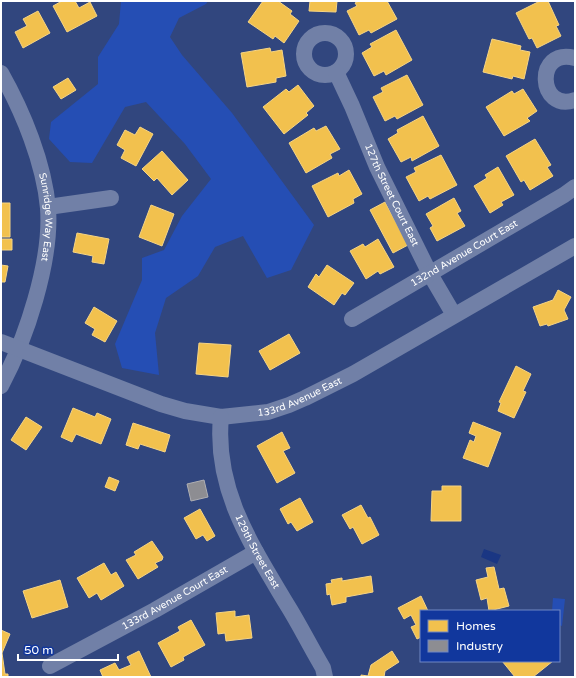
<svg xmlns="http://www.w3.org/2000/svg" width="576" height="678" viewBox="0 0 576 678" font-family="'Varela Round',sans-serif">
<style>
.green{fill:#254eb4}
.water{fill:#1a3683}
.homes{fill:#f2c14e;stroke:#f6d483}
.industry{fill:#8d8d92;stroke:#afafb3}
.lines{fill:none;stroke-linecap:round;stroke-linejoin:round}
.minor{stroke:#7180a7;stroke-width:16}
.labels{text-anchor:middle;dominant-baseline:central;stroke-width:4;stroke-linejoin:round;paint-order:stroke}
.street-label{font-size:10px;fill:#fff;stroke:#11379d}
</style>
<rect width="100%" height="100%" fill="#31467e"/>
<path class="green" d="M121 1H208L206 4 179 18 170 37 182 55 232 113 314 225 291 270 267 278 243 236 215 247 198 276 166 298 155 333 159 375 122 368 115 344 142 280V258L164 250 182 216 211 179 185 144 146 102 125 107 92 163 70 162 49 139 51 122 98 84V57L119 24Z
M553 598 565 599 562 626 559 625V611H552Z"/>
<path class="water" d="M484 549 501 555 497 564 481 557Z"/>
<path class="homes" d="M62 1H75L79 8 90 2 97 16 67 32 53 6Z
M263 1H278L292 11 290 14 299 21 284 43 275 36 273 39 248 22Z
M310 1H337L336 12 309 11Z
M359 1H387L397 19 371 33 369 30 359 35 347 11 357 6 355 3Z
M540 1H548L559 25 556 26 561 36 537 48 532 38 529 39 516 13Z
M38 11 50 33 23 48 15 32 27 26 23 19Z
M396 30 412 60 386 75 384 71 374 76 362 53 372 47 370 44Z
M492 39 521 46 520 50 530 52 524 79 513 76 512 79 483 72Z
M270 48 271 52 282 50 286 76 276 78V82L247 87 241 53Z
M407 75 423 105 397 119 395 116 385 121 373 97 383 92 381 88Z
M68 78 76 90 61 99 53 87Z
M298 85 314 106 306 113 308 115 284 134 263 107 286 89 289 92Z
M523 89 537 111 527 118 530 121 504 136 486 107 512 91 514 94Z
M423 116 439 146 412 161 411 157 401 162 388 139 398 133 397 130Z
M326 126 340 149 330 154 332 158 306 173 289 143 314 128 316 131Z
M140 127 153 134 136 166 121 158 125 150 117 145 125 130 135 135Z
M535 139 551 165 547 167 553 176 530 190 524 180 521 182 506 156Z
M162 151 188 180 172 195 157 178 154 181 142 169Z
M441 155 457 185 430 199 428 196 419 201 406 177 416 172 414 168Z
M498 167 514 195 501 202 503 205 490 213 474 186 487 178 485 175Z
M349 170 362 194 353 199 354 203 328 217 312 186 338 173 339 176Z
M454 198 461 211 457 213 465 226 437 241 430 228 433 226 426 214Z
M385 202 408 245 393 253 370 210Z
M1 203H10V237H1Z
M151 205 174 214 162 246 139 237Z
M77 233 109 239 104 264 92 262 93 256 73 252Z
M1 239H12V250H1Z
M378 239 394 267 380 274 378 271 366 279 350 251 363 244 365 247Z
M1 265 8 266 5 282H1Z
M327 265 354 283 345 295 342 293 334 305 308 287 316 274 319 277Z
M558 290 571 297 564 310 568 319 548 326 547 324 540 326 533 307 553 300Z
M94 307 117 321 105 342 92 335 95 329 85 323Z
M289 334 300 353 270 370 259 351Z
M199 343 231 345 228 377 196 374Z
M516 366 531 374 523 391 526 392 514 418 498 411 501 403 499 402Z
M73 408 95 417 97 413 111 419 101 444 76 434 72 442 61 437Z
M26 417 42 427 26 450 11 440Z
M473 422 501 433 488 467 463 458 470 440 474 442 476 436 469 433Z
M133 423 170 435 165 452 140 444 138 449 126 445Z
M282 432 290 448 283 451 295 473 277 483 257 446Z
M109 477 119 481 115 491 105 487Z
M442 486H461V521H431L432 491H442Z
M300 498 313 522 297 531 291 522 288 524 280 509Z
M361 505 368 518 370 517 379 535 362 544 353 527 350 529 342 515Z
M200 509 215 536 207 541 203 535 196 539 184 518Z
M152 541 163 557 162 560 155 563 158 567 138 579 126 560 136 555 134 552Z
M104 563 111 575 116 572 124 586 101 600 97 593 89 598 77 578Z
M494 567 499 589 504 588 509 606 489 611 487 598 481 600 476 580 488 577 486 568Z
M371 576 373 592 346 597V602L332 605 330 594 327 595 326 584 332 583 331 580 342 578V581Z
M60 580 68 607 32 618 23 591Z
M421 596 428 611H421V637L417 639 411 627 416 625 411 615 404 619 398 608Z
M235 611V617L249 615 252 638 226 641 225 633 218 634 216 613Z
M191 620 205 645 183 657 184 660 171 667 158 643 180 631 178 627Z
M1 630 10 634 2 653 5 674H8V677H1Z
M139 651 151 677H103L100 670 115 663 119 670 131 665 127 657Z
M392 651 399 662 385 671 384 677H361V675L368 676 371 665Z
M502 661H553L533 677H515Z"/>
<path class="industry" d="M204 480 208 497 191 501 187 484Z"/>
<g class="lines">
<g class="minor">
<circle cx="325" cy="54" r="21"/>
<path d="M575 58C534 47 538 113 575 100"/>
<path id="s1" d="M336 72 352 106 377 167 430 274 454 315"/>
<path id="s2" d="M1 73C23 112 44 163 48 208 52 261 26 339 1 386"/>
<path d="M48 207 111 198"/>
<path id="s3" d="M352 319 564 195 575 187"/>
<path id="s4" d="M1 342 161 404 185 411 221 417 268 412 289 405 305 398 353 374 575 246"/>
<path id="s5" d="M221 417C214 489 251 544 286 603 298 622 308 642 319 661L323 668 325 677"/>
<path id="s6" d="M50 666 155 610 256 552"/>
</g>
</g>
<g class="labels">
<g class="street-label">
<text stroke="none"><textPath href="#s1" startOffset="135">127th Street Court East</textPath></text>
<text stroke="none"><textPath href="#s2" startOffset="153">Sunridge Way East</textPath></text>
<text stroke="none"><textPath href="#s3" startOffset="130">132nd Avenue Court East</textPath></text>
<text stroke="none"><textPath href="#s4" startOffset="315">133rd Avenue East</textPath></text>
<text stroke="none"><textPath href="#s5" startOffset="142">129th Street East</textPath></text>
<text stroke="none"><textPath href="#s6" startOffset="142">133rd Avenue Court East</textPath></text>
</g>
</g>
<rect width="576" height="678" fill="none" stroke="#ffffff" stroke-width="4"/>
<rect x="420" y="610" width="140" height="52" fill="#11379d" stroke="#7087c4"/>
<rect x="428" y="620" width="20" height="12" fill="#f2c14e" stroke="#7087c4"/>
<text x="456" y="630" font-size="12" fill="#ffffff">Homes</text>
<rect x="428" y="640" width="20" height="12" fill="#8d8d92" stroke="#7087c4"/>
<text x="456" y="650" font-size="12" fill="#ffffff">Industry</text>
<path d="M18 654v6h100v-6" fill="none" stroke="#ffffff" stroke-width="2"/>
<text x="24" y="654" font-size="12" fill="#ffffff" stroke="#11379d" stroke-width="3" paint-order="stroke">50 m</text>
</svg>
